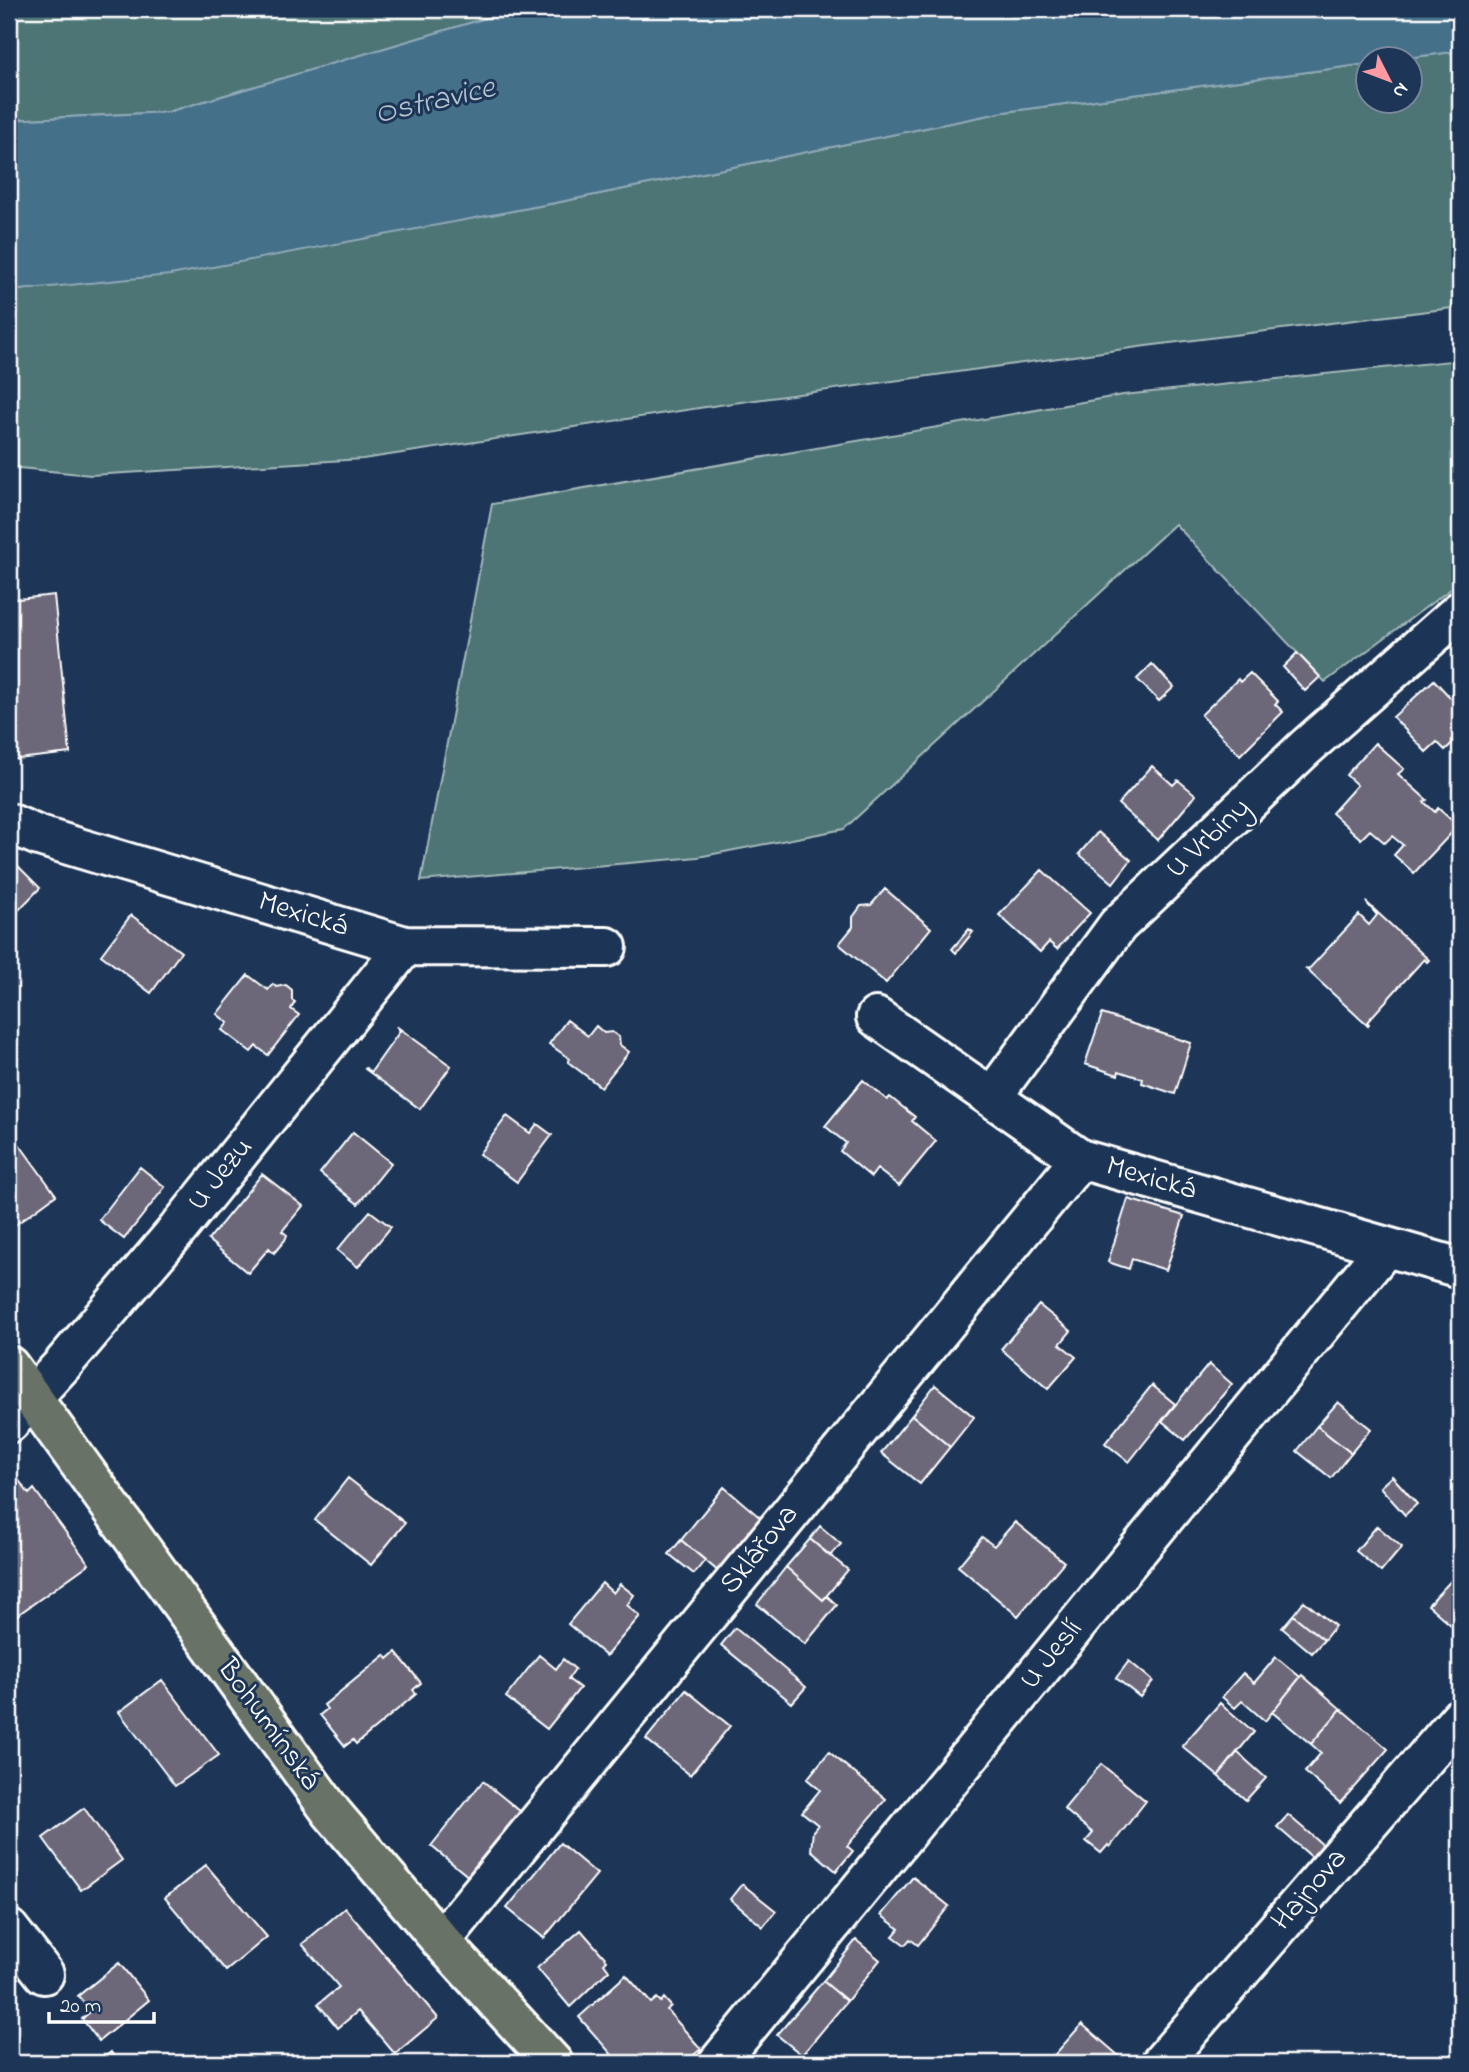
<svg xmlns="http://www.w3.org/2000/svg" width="1469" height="2072" viewBox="0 0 1469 2072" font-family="'Indie Flower',sans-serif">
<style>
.green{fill:#4e7476;stroke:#a6baba;stroke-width:2}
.water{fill:#446f89;stroke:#8fa9b8;stroke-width:2}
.building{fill:#6c6779;stroke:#fff;stroke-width:2}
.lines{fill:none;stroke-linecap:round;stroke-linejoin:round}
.minor-casing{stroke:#fff;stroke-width:44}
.major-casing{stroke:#fff;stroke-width:44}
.minor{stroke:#1d3557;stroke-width:38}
.major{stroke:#697266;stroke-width:38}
.labels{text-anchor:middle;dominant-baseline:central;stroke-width:6;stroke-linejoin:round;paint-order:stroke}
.street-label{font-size:30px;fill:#fff;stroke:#1d3557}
.water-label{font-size:32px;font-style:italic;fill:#b4c5d0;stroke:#1d3557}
</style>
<rect width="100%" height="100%" fill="#1d3557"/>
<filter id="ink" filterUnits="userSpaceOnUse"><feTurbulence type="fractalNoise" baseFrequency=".0143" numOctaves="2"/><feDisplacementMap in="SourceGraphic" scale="14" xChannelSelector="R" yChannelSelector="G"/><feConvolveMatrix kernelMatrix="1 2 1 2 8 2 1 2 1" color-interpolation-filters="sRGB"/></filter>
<g filter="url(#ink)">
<path class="green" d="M9 9H517L168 112 9 120Z
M1460 51V307L1146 346 719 405 363 459 91 475 9 467V291L170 274 555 203 1004 112 1367 64 1368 102H1410V60L1399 59Z
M1460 360V582L1325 682 1175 524 844 829 698 857 421 881 492 504 1123 395Z"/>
<path class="water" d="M517 9H1460V51L1399 59 1368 60 1367 64 1004 112 555 203 170 275 9 291V120L168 112Z"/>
<path class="building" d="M54 595 70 753 9 760V600Z
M1297 653 1320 677 1305 691 1283 667Z
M1152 664 1174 687 1159 701 1137 679Z
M1250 673 1278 701 1275 704 1283 712 1240 755 1201 715 1238 679 1240 682Z
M1434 680 1460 708V736L1445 750 1437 742 1426 752 1393 717Z
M1375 743 1404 769 1398 774 1427 800 1424 802 1435 812 1438 808 1458 826 1414 873 1394 855 1403 845 1392 836 1385 843 1370 830 1361 839 1332 813 1357 785 1346 775Z
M1152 766 1173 785 1178 780 1196 795 1158 840 1118 804Z
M1098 832 1131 860 1113 883 1079 854Z
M9 857 40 888 9 920Z
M1042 870 1090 913 1057 949 1049 942 1040 952 999 915Z
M885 889 931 928 886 983 839 944 853 927V917L861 906 871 905Z
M1366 902 1429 960 1427 962 1424 959 1367 1022 1369 1024 1368 1026 1305 968 1309 969 1359 915 1369 925 1377 915Z
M131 915 181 952 151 993 101 955Z
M969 929 973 932 956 953 952 949Z
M248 975 268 990 273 984 276 987 286 985 292 990V1000L295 1002 291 1009 299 1015 268 1055 256 1046 251 1052 222 1030 228 1023 217 1014Z
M1102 1014 1191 1043 1175 1094 1142 1083 1143 1079 1119 1071 1118 1075 1085 1064Z
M567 1020 588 1036 596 1026 604 1033 612 1032 619 1037 620 1045 629 1052 601 1087 568 1062 570 1059 549 1044Z
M396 1026 451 1066 420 1109 365 1069 366 1068 371 1072 400 1031Z
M863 1080 887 1100 890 1097 915 1117 912 1121 936 1141 899 1186 877 1169 871 1177 840 1151 846 1143 825 1126Z
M507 1116 530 1133 537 1124 552 1135 517 1182 479 1154Z
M9 1130 56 1195 14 1226 9 1220Z
M353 1132 391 1163 358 1204 320 1173Z
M140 1167 165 1187 124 1239 99 1220Z
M262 1174 303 1206 282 1231 287 1235 285 1240 274 1253 269 1248 248 1273 208 1240Z
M1128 1199 1184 1216 1166 1270 1132 1259 1129 1269 1108 1262Z
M370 1211 391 1227 358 1267 337 1250Z
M1039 1305 1071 1331 1060 1344 1076 1357 1048 1389 1001 1349Z
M1209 1364 1232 1384 1185 1440 1162 1421Z
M935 1385 974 1417 950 1447 912 1415Z
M1152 1385 1175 1404 1129 1462 1105 1443Z
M1338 1402 1371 1429 1351 1453 1317 1426Z
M912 1415 950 1447 920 1484 881 1453Z
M1317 1426 1351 1453 1331 1478 1297 1451Z
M9 1467 29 1494 34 1489 89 1564 9 1621Z
M1392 1476 1417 1504 1405 1515 1380 1487Z
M348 1478 405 1523 371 1565 315 1520Z
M724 1487 763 1520 719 1572 681 1540Z
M1015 1522 1064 1562 1018 1616 958 1566 982 1537 994 1546Z
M820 1526 841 1544 830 1556 810 1539Z
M1377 1526 1402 1547 1381 1572 1356 1551Z
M810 1539 848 1570 823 1600 786 1567Z
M681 1540 705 1560 694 1574 669 1554Z
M786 1567 823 1600 827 1596 837 1605 805 1644 757 1604Z
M1460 1571V1633L1428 1605Z
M602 1583 613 1593 620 1584 634 1595 627 1605 640 1616 606 1656 568 1624Z
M1304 1601 1335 1626 1324 1640 1293 1615Z
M1293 1615 1324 1640 1312 1653 1282 1628Z
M735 1628 806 1687 792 1703 721 1645Z
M396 1652 421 1683 413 1690 416 1694 356 1744 353 1740 345 1746 320 1715 327 1709 324 1705 385 1655 388 1659Z
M539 1655 556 1669 563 1659 575 1669 568 1679 580 1688 547 1729 506 1697Z
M1276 1657 1300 1677 1265 1721 1242 1701 1235 1708 1222 1697 1243 1673 1254 1683Z
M1129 1661 1153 1681 1140 1697 1116 1678Z
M1302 1675 1341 1709 1311 1744 1272 1712Z
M162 1680 219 1755 175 1786 119 1712Z
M686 1690 730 1726 690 1775 646 1739Z
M1220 1703 1254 1732 1218 1776 1182 1746Z
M1341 1709 1388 1749 1340 1803 1305 1772 1321 1753 1311 1744Z
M829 1752 886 1799 847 1846 853 1851 836 1871 811 1850 813 1831 818 1825 802 1812 820 1790 807 1779Z
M1237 1752 1266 1778 1246 1800 1218 1776Z
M1101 1764 1146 1801 1110 1847 1108 1845 1101 1853 1086 1841 1093 1833 1064 1809Z
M483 1781 521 1812 469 1877 431 1846Z
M84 1808 122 1860 81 1890 43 1838Z
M1288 1815 1331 1852 1320 1864 1277 1827Z
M560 1843 597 1874 544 1938 507 1908Z
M206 1865 267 1937 226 1971 165 1898Z
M913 1877 949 1906 918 1945 910 1939 905 1945 893 1936 899 1929 881 1915Z
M742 1884 776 1911 763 1927 730 1899Z
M345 1908 438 2018 395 2054 358 2011 338 2028 318 2004 339 1987 302 1944Z
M581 1930 607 1960 604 1963 609 1970 570 2007 537 1968Z
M856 1940 880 1960 847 2001 823 1981Z
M119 1963 149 2000 99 2041 82 2019 91 2011 78 1996Z
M626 1975 651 2003 657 1998 661 2002 664 1998 671 2006 667 2010 701 2049 684 2063H619L579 2017Z
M823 1981 847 2001 802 2055 777 2035Z
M1082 2024 1119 2056 1112 2063H1052L1049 2061Z
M111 2052 119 2063H97Z"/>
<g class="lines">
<g class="minor-casing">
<path id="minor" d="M9 823 39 836 405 946 607 947
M876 1017 1080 1159 1460 1268
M992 1097 1118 925 1305 748 1460 611
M9 1423 63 1364 178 1229 405 946
M9 1929 44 1974
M441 1941 1080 1159
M718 2063 1386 1247
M1161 2063 1460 1718"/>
</g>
<g class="major-casing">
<path id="major" d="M9 1366 332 1813 441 1941 553 2063"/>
</g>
<use href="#minor" class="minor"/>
<use href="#major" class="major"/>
</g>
</g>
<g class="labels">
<g class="street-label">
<text transform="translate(1209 839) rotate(-43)">U Vrbiny</text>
<text transform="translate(303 915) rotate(17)">Mexická</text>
<text transform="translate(221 1175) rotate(-51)">U Jezu</text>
<text transform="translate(1151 1179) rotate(16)">Mexická</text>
<text transform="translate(760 1550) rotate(-51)">Sklářova</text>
<text transform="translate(1052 1655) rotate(-51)">U Jeslí</text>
<text transform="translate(268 1725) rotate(54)">Bohumínská</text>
<text transform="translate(1310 1890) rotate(-49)">Hajnova</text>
</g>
<g class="water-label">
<text transform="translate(435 102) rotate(-13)">Ostravice</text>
</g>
</g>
<rect width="1469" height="2072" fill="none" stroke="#1d3557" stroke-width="35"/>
<rect x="18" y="18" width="1434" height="2037" fill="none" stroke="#fff" stroke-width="2.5" filter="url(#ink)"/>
<g transform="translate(1389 80) rotate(132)"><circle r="33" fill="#1d3557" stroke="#77869a" stroke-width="2"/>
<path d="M0-5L12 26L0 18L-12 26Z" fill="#ff9aa2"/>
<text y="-10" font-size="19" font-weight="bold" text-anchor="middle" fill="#ffffff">N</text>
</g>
<path d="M49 2012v10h105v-10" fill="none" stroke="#ffffff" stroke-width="3.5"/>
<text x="60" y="2012" font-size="21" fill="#ffffff" stroke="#1d3557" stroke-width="5" paint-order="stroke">20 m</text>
</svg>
